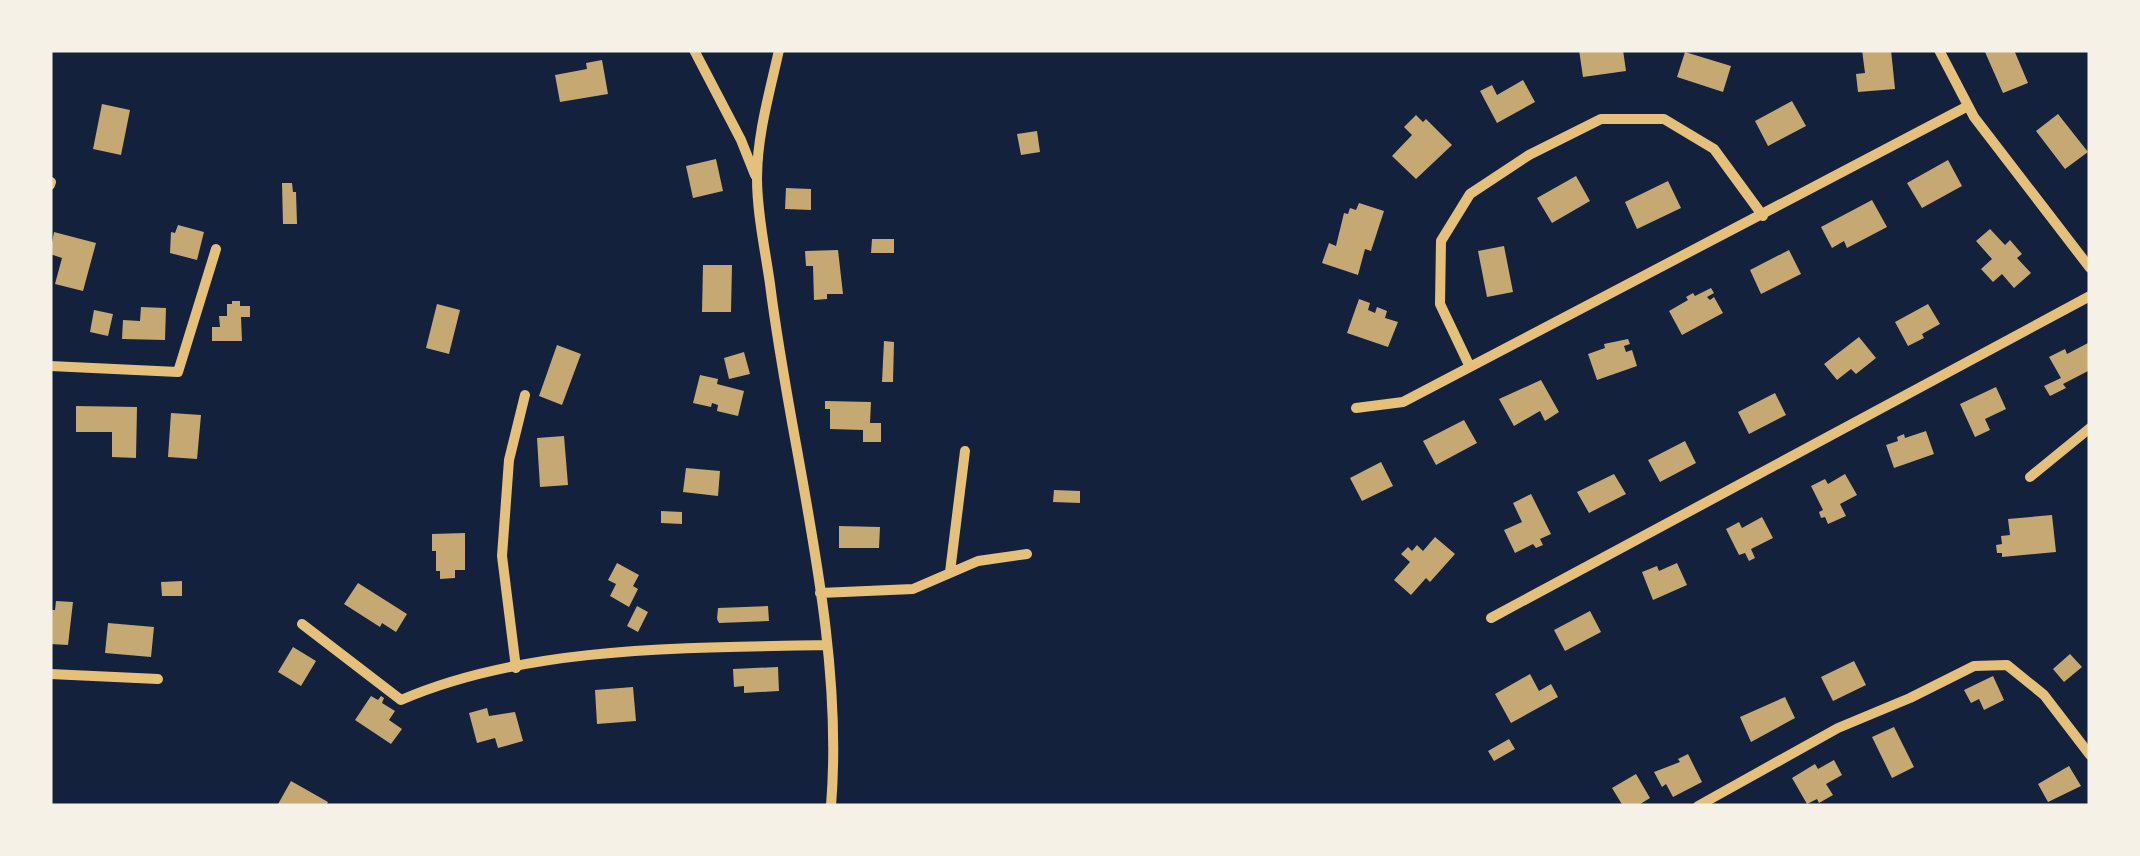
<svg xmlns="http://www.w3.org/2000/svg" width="2140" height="856" viewBox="0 0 2140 856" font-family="'Noto Sans',sans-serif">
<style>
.building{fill:#c6a872}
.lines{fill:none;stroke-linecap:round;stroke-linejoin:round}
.minor{stroke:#e5c07b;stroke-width:10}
</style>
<rect width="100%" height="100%" fill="#14213d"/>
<path class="building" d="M1579 50H1623L1626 71 1583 77Z
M1862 50H1891L1895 89 1858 92 1856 74 1865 73Z
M1988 50H2014L2028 83 2003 93 1985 52Z
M1685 52 1731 66 1723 92 1677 77Z
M602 60 608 94 560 102 555 75 587 69 586 63Z
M1523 80 1535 102 1497 123 1480 91 1492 85 1497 95Z
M1792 101 1806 126 1768 146 1755 121Z
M102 104 130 110 121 155 93 149Z
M2058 114 2088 152 2065 169 2036 131Z
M1416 115 1423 122 1426 119 1452 145 1416 179 1392 156 1412 135 1404 127Z
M1037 131 1040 152 1021 155 1017 134Z
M716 159 723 191 693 198 686 166Z
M1948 160 1962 186 1922 208 1907 183Z
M1576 176 1590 201 1552 223 1537 198Z
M1668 181 1681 208 1637 229 1625 202Z
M282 183H292L293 192H296L297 224H283Z
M786 188 811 189V210L785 209Z
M1872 200 1887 227 1847 248 1844 241 1832 248 1821 227Z
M1359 203 1384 211 1371 251 1365 249 1358 275 1322 263 1329 243 1336 246 1344 213 1348 214 1350 208 1356 210Z
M178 225 204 232 197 260 170 253 171 232 175 233Z
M1990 229 2005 245 2010 240 2022 254 2017 258 2031 273 2014 288 2002 274 1993 282 1981 269 1992 259 1976 241Z
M54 232 96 243 83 291 55 284 62 258 50 254Z
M872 239H894V253H871Z
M1504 246 1513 292 1487 297 1478 251Z
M838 250 843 294H827V299L814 300 813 266H806L805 251Z
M1789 250 1801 274 1761 294 1750 270Z
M703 265H732L731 312H702Z
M1711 288 1714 293 1707 297 1710 300 1714 297 1723 313 1682 335 1669 311 1688 300 1686 297 1693 293 1695 296Z
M1359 299 1370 303 1368 310 1375 313 1377 307 1387 311 1385 318 1398 322 1388 347 1347 333Z
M232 301H240V306H250V317H241L242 341H212V327H220L219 316H227V304H232Z
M437 304 460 310 449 354 426 348Z
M1928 304 1940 324 1922 334 1924 338 1908 346 1895 322Z
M141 307 166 308 165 340 122 339 123 320 140 321Z
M94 310 113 314 108 336 90 332Z
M1859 337 1876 358 1856 374 1851 369 1837 380 1824 364Z
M1628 339 1630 344 1624 346 1626 352 1632 350 1637 366 1597 380 1588 354 1605 348 1604 344Z
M884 341 894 342 893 382H882Z
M2088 343 2090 370 2063 384 2066 388 2050 396 2044 386 2061 378 2049 357 2065 349 2067 354Z
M557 345 581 354 562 405 539 396Z
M744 352 750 374 729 379 724 358Z
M700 375 718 379 717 384 744 391 738 416 717 411 718 405 712 403 711 407 693 403Z
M1541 380 1559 412 1545 421 1540 411 1514 426 1499 399Z
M1996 387 2006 409 1985 419 1990 430 1975 437 1960 404Z
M1775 393 1786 415 1749 434 1738 412Z
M825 401 871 402 870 423H881V442H863V430L830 429V409H825Z
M76 406 137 407 136 458 112 457V432H76Z
M171 413 201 415 197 459 168 457Z
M1464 420 1477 443 1436 465 1423 441Z
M1926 431 1934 454 1894 468 1886 445 1898 441 1897 437 1904 434 1905 438Z
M564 436 568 485 540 487 537 438Z
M1685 441 1696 463 1660 482 1648 460Z
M1381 462 1393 486 1362 501 1350 478Z
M686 468 720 471 718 496 683 492Z
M1614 474 1626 494 1589 513 1577 492Z
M1845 474 1857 495 1840 504 1846 516 1828 524 1825 517 1821 518 1819 512 1823 510 1811 486 1825 479 1828 484Z
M1054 490 1080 491V503L1053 502Z
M1531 494 1551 534 1540 539 1543 545 1536 548 1533 544 1515 553 1504 530 1522 522 1513 503Z
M661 511 682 512V524L661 523Z
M2052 515 2056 552 2002 557V553H1997L1996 545 2002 544 2001 536 2010 535 2008 519Z
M1762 517 1773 538 1751 549 1755 558 1749 561 1745 553 1739 555 1726 529 1739 522 1742 528Z
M839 526 880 527 879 548H839Z
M465 533V570H455V578L440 579V571H436V551H432V534Z
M1435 537 1455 554 1430 582 1426 578 1411 595 1394 580 1410 562 1401 554 1408 547 1412 551 1417 545 1423 551Z
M617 563 639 575 633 586 638 589 629 607 610 596 616 584 608 580Z
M1677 563 1687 585 1653 600 1642 572 1657 566 1659 571Z
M182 581V596H162L161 582Z
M358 583 407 614 396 632 382 623 380 627 344 604Z
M56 601 73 602 68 645 50 644V610H55Z
M637 606 648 612 638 632 627 626Z
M768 606 769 621 719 623 717 619 718 608Z
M1590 611 1601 632 1565 651 1554 630Z
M108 623 154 627 151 657 105 653Z
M293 647 316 661 301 686 278 672Z
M2070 654 2082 667 2064 682 2053 669Z
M1854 661 1866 685 1833 701 1821 677Z
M778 667 779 691 744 693V686L734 687 733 669Z
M1530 674 1539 691 1551 684 1558 697 1511 723 1495 694Z
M1993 676 2004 700 1984 710 1979 699 1971 703 1964 690Z
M633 687 636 721 597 724 595 690Z
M371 696 378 700 381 696 384 698 382 703 395 711 389 720 402 729 391 744 355 720Z
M1785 697 1795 718 1751 742 1740 717Z
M487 708 489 716 515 712 523 741 498 748 495 738 477 743 469 713Z
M1894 727 1914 767 1892 778 1872 737Z
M1509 739 1515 749 1494 761 1488 751Z
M1688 754 1702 782 1673 797 1666 784 1662 787 1654 772 1680 762 1678 759Z
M1834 760 1842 775 1826 784 1833 795 1819 803 1817 799 1807 804 1792 778 1815 764 1818 769Z
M2069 766 2081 786 2048 802 2038 784Z
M1636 774 1650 798 1637 806H1623L1612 788Z
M291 781 328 802 326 806H277Z"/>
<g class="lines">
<path class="minor" d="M694 50 741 140 755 175
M779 50C770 91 757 135 757 178 757 213 765 249 770 284 791 454 845 634 831 806
M1939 50 1974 117 2090 268
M50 185 51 182
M50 366 178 372 216 249
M1470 367 1440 304 1441 241 1470 194 1529 155 1601 119H1664L1714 149 1763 216
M1356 408 1403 402 1968 106
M2030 477 2090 428
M950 572 965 451
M820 593 913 589 978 561 1027 554
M1491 618 2090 296
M302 624 401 700C528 645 689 648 825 645
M516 668 502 556 509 460 525 395
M50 674 158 679
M1698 806 1838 728 1910 698 1974 666 2007 665 2044 695 2090 755"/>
</g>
<rect width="2140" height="856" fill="none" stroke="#f6f1e7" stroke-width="105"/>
</svg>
